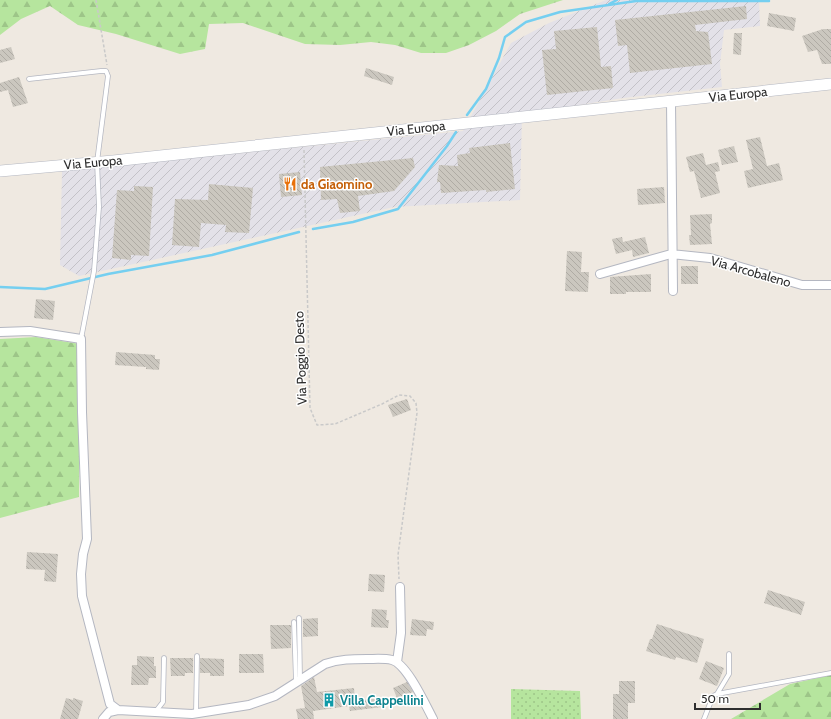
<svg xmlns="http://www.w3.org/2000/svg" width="831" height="719" viewBox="0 0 831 719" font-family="Cabin,sans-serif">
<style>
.industrial{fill:url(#industrial-furrows)}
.forest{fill:url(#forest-firs)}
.garden{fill:url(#garden-dots)}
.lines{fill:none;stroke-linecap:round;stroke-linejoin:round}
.stream{stroke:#75cff0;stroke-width:2.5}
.building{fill:url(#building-back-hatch)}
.service-casing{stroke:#b4b7c1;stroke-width:5.5}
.minor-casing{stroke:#b4b7c1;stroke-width:10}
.secondary-casing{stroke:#b4b7c1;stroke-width:12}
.path{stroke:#c9c9c9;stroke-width:1.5;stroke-dasharray:3 2;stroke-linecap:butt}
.service{stroke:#fff;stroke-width:4}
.minor{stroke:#fff;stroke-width:8}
.secondary{stroke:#fff;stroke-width:11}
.labels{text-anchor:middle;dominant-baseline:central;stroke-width:3;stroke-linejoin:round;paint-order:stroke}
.street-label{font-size:13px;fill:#2e2e2e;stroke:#fff}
.food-label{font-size:13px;font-weight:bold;fill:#c56008;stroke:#fff;text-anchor:start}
.culture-label{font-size:13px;font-weight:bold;fill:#0d838f;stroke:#fff;text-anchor:start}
</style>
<defs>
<pattern id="industrial-furrows" width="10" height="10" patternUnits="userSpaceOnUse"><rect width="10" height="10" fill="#e3e1e8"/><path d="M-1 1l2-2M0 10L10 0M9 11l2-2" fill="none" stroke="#c3c1c7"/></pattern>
<pattern id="forest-firs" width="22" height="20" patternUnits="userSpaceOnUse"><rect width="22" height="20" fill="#b6e59e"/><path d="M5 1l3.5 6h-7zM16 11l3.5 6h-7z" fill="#9dc588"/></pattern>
<pattern id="garden-dots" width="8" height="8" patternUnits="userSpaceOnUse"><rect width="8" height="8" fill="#b6e59e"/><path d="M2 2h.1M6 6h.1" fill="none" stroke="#9dc588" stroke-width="1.8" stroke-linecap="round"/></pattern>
<pattern id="building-back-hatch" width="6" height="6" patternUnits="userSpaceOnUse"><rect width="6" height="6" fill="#cbc7bf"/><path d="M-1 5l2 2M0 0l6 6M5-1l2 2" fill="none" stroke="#afaba4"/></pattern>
</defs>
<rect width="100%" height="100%" fill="#efe9e1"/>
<path class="industrial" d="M606 0H759L760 26 724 30 720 64 722 87 623 98 522 114 520 200 394 207 79 276 60 265 62 171 463 131 511 43 549 23Z"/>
<path class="forest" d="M0 0H563L520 14 496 31 469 45 446 53H421L395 45 371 42 340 45 305 44 243 23 209 24 205 49 180 54 116 34 78 25 50 6 21 19 0 35Z
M36 337 80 344 79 497 0 518V339Z
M831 675V719H731L790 684Z"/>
<path class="garden" d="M511 689 580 691 581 719H511Z"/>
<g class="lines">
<path class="stream" d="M609 4 617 0
M467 115 486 89 499 58 505 37 526 22 560 12 636 1H769
M313 229 353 222 398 209 447 146 456 132
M0 287 45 289 108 274 212 255 299 232"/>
</g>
<path class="building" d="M746 6 747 19 695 25 696 31 708 32 712 64 630 73 627 45 618 46 615 20Z
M769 13 796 18 794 31 767 26Z
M597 27 601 67 611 66 613 88 547 95 542 50 556 49 554 31Z
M823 29H831V64H822L817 50 808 52 802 36Z
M734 33H742L741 55 733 54Z
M11 47 15 59 0 63V50Z
M366 68 394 77 392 85 364 76Z
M19 77 28 103 13 107 8 90 0 92V83Z
M760 137 767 166 779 163 783 180 748 188 744 171 753 169 746 140Z
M510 143 515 189 486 192V190L441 193 440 182H437L439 165 458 166 457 155 470 153 469 148Z
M734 146 738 162 722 165 718 150Z
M703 153 706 165 718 162 720 171 715 172 720 193 701 198 694 171 690 172 686 157Z
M413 158 415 167 394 191 358 196 360 211 340 213 337 199 321 200 320 167Z
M300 172 302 195 281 197 279 174Z
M209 184 253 188 249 233 225 232 226 225 201 223 199 247 172 245 175 199 208 200Z
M134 186 153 187 149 256 131 255V260L112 258 117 190 134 191Z
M664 187 665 203 638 205 637 189Z
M712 214V223L710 224 712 244 690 245 689 235H691L690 215Z
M622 237 623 242 645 237 649 253 633 257 632 250 616 254 612 239Z
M567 251 582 252 581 272H589L588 292 565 291Z
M681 266H698V284H681Z
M651 274V292H626V294H610V277Z
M36 299 55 301 53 320 34 318Z
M116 352 155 355V359H160L159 370 146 369V367L115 365Z
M407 399 411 410 393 417 388 405Z
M27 552 58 554 56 582 44 581 45 570 26 569Z
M369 574 385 575 384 592 368 591Z
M768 590 805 602 801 615 764 603Z
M372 609 387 610 386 620H389L388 628 371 627Z
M318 618V636L303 637V619Z
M412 619 434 622 433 630 427 629 426 636 410 635Z
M657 624 704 639 697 663 676 657 675 660 646 651 650 639H652Z
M270 625H291V648L271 649Z
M239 654H263L264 673H239Z
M137 656 154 657V666H156V678H149L148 685H131L132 665H137Z
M170 658H193V673H185V676H171Z
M200 658 224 659V676H210V673H200Z
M706 661 724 668 717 686 699 679Z
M314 677 317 692 354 688 355 701 381 698 382 707 350 711 349 706 313 711 314 719H298L296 709 305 708 301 686Z
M619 681H635V703H628V719H613V694H619Z
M407 682 413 692 397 698 393 688Z
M66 698 73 700V698L83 701 78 719H60Z"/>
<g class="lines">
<g class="service-casing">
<path id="service" d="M29 79 101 71H106L108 76 97 162 99 207 94 271 81 339
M299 618 300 679
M294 622 296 682
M717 694 729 674V654
M156 711 163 702 164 658
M196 713 197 656
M704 719 713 696 717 694 831 673"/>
</g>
<g class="minor-casing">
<path id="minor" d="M671 102 673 291
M600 274 671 254 710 258 802 285H831
M0 332 30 331 81 339 82 412 87 539 83 554 81 574 82 596 110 704 118 710
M397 662 401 633 400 587
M103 719 109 712 118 710 192 714 249 705 275 696 325 664C339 659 353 659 367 659 375 659 384 658 392 660 407 664 425 704 433 719"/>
</g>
<g class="secondary-casing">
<path id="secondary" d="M0 171 113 161 831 84"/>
</g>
<path class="path" d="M96 0 107 65
M304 150 310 408 317 425 335 424 382 404 399 395 410 396 416 403 417 413 398 555 399 579"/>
<use href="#service" class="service"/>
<use href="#minor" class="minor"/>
<use href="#secondary" class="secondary"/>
</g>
<defs>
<g id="restaurant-bare" transform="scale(1.08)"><path d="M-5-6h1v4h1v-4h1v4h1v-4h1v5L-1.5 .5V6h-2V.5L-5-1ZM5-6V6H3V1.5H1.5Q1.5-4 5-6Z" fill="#e8710a" stroke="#fff" stroke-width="2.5" paint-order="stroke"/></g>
<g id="building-bare" transform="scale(1.08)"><path d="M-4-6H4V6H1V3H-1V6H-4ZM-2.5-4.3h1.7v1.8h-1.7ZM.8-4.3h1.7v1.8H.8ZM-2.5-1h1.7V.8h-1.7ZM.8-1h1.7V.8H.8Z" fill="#0f9aa8" stroke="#fff" stroke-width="2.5" paint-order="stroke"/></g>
</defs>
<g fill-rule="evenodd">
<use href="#restaurant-bare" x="290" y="184"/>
<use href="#building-bare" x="329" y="700"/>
</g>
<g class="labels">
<g class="street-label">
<text transform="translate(738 94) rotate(-6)">Via Europa</text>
<text transform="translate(416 128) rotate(-6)">Via Europa</text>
<text transform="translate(93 162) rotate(-5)">Via Europa</text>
<text transform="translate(751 271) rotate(16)">Via Arcobaleno</text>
<text transform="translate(300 358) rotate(-92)">Via Poggio Desto</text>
</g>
<g class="food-label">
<text x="301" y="184">da Giaomino</text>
</g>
<g class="culture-label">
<text x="340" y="700">Villa Cappellini</text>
</g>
</g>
<path d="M695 703v6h65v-6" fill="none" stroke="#2e2e2e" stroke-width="2"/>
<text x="701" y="703" font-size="12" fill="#2e2e2e" stroke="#ffffff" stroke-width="3" paint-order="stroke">50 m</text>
</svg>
